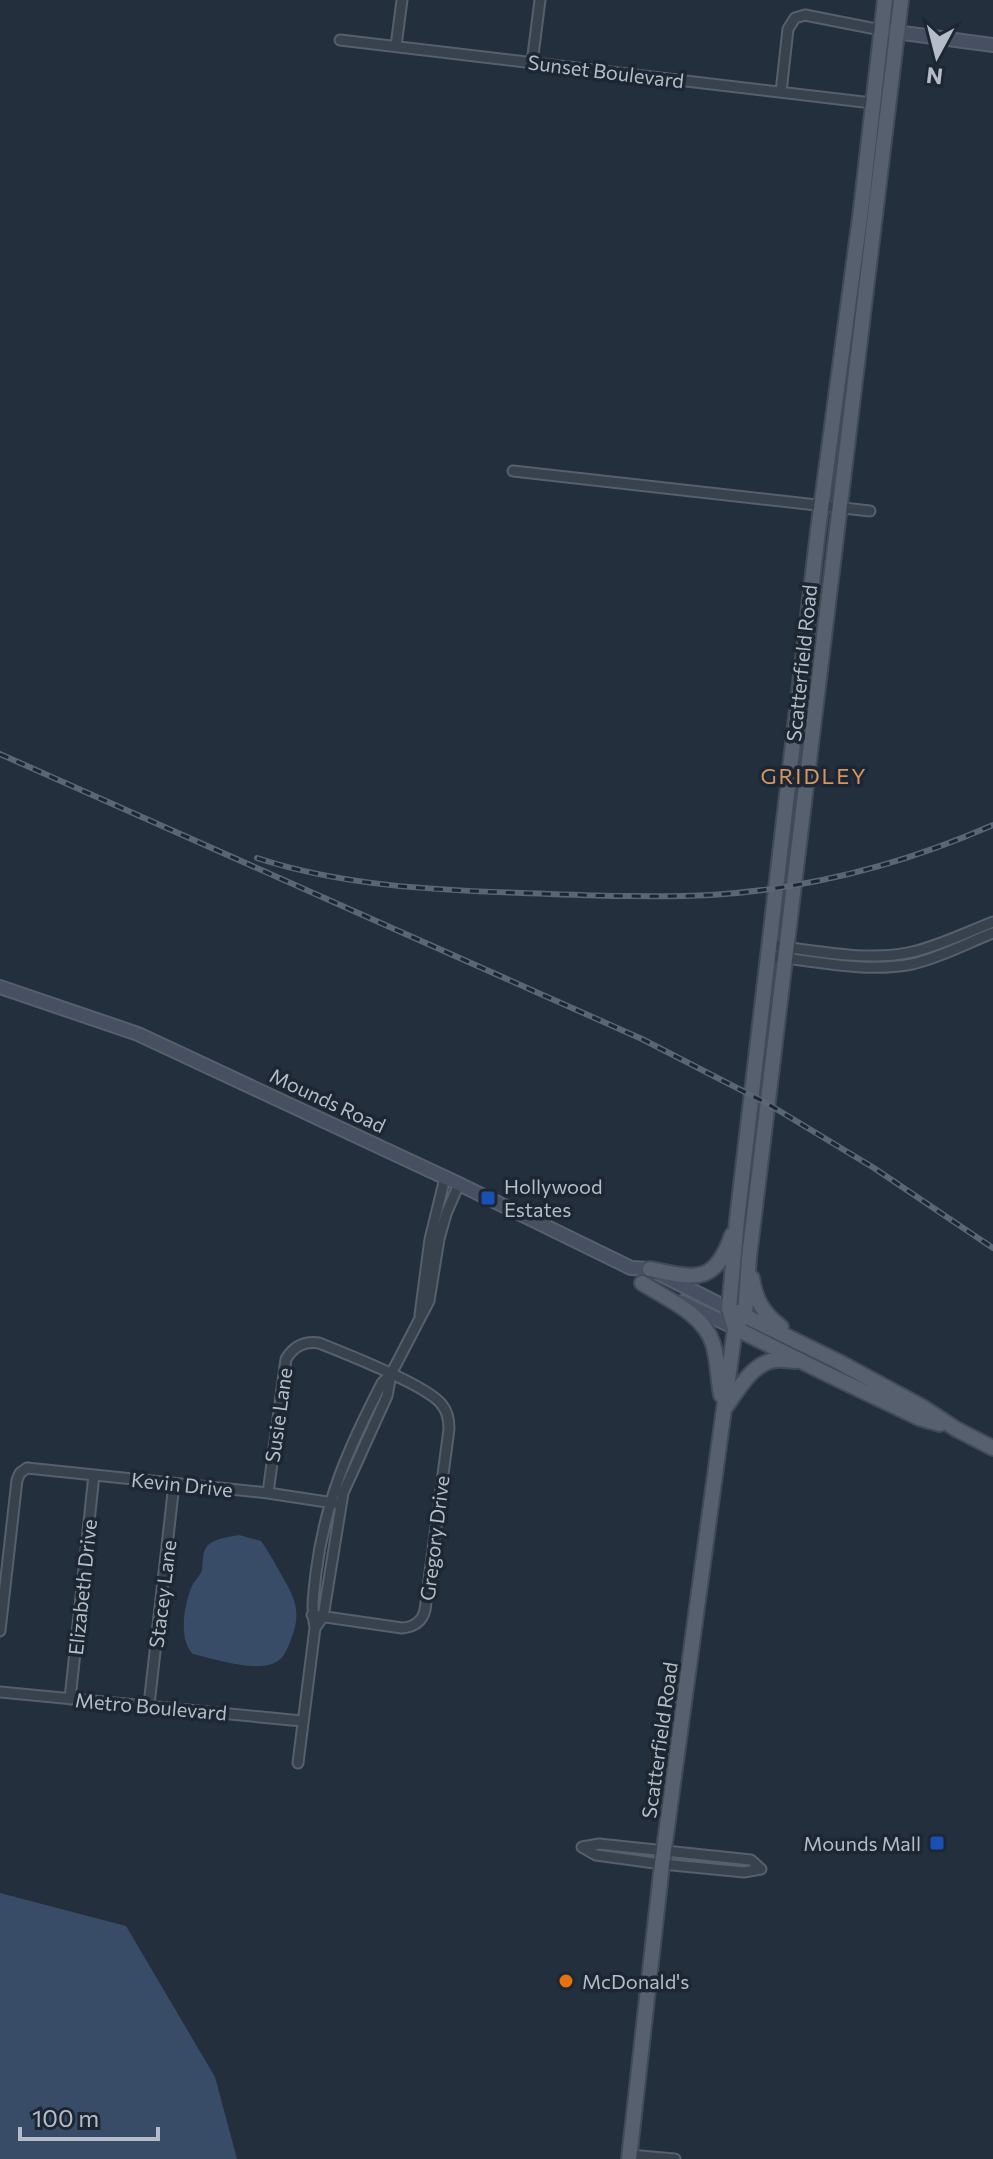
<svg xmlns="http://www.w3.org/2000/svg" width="993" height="2159" viewBox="0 0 993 2159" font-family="Commissioner,sans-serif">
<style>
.water{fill:#394c67}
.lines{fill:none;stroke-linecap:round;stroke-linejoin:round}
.street-casing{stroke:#565f6c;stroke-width:13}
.secondary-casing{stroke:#565f6c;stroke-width:16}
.primary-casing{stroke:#414a57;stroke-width:18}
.street{stroke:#38414e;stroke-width:9}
.secondary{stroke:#465061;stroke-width:12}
.primary{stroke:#56606e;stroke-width:14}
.rail-casing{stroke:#5a6575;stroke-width:6}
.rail{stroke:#1d2633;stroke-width:3;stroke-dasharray:9;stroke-linecap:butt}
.transit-dot{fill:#1a4fb4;stroke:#1d2633;stroke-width:3}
.food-dot{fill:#e8710a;stroke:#1d2633;stroke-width:3}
.labels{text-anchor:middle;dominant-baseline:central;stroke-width:7;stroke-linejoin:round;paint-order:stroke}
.street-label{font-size:20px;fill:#b4bcc9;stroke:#1d2633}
.poi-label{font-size:20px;fill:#b4bcc9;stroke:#1d2633;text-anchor:start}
.neighbourhood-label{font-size:22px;letter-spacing:2px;fill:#d59563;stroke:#1d2633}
</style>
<rect width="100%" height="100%" fill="#242f3e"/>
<path class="water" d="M239 1535 261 1541C267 1549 272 1558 277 1567 293 1596 304 1608 290 1642 286 1652 283 1660 272 1664 252 1671 214 1659 193 1654 178 1640 184 1604 192 1586 195 1580 200 1576 202 1570 203 1561 202 1552 208 1545 216 1538 229 1537 239 1535Z
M0 1893 126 1926 215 2077 237 2159H0Z"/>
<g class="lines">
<g class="street-casing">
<path id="street" d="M340 40 872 103
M396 46 402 0
M532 63 540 0
M781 92 788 29 795 18 805 15 881 30
M513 471 870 511
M771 945C815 951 869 962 912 952 939 946 967 932 993 922
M769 956C815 961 866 973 912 964 940 958 967 943 993 933
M420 1315 430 1239 445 1178
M268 1493 286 1359C294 1346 304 1341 319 1343 344 1353 429 1386 442 1405 448 1412 449 1420 449 1429L425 1610C422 1622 414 1627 402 1628L312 1615
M315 1628 323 1617 343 1493 387 1396 391 1374 429 1301 439 1239 446 1214 459 1184
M0 1631 17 1480 20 1473 27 1468 268 1493 340 1504
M0 1692 302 1721
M70 1699 94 1475
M149 1705 174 1484
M298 1763 315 1628C311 1609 314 1591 316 1573 325 1500 349 1447 382 1383L391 1374
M582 1847 599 1844 751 1860 761 1869
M582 1847 596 1855 662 1864 744 1872 761 1869
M629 2155 675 2159"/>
</g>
<g class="secondary-casing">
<path id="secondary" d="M881 30 993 45
M0 987 138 1034 459 1184 631 1268 650 1269 729 1309
M682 1302 735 1328"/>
</g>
<g class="primary-casing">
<path id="primary" d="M650 1269C695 1278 714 1286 732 1235
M752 1278C755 1300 764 1314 781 1327
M642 1283C667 1299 704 1314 713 1344 718 1360 718 1379 721 1395
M737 1312 837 1361 924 1408 956 1429 993 1448
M735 1328 745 1315 749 1257 901 0
M735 1328 829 1375 919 1418 940 1424
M725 1408C738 1390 753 1362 776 1360 782 1359 789 1361 796 1361
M629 2159 662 1864 735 1328 729 1309 737 1220 818 531 861 210 885 0"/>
</g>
<use href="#street" class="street"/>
<use href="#secondary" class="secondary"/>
<use href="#primary" class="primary"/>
<g class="rail-casing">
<path id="rail" d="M0 754 642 1039 768 1104 874 1168 993 1248
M257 858C343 886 433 890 522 893 585 895 648 898 711 895 808 889 904 864 993 825"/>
</g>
<use href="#rail" class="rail"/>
</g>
<g class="transit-dot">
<rect x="480" y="1190" width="16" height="16" rx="4"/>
<rect x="929" y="1835" width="16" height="16" rx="4"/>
</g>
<circle class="food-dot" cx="566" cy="1981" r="8"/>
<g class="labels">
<g class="street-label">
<text transform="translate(606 71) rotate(7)">Sunset Boulevard</text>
<text transform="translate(801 663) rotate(-84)">Scatterfield Road</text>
<text transform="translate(328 1100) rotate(25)">Mounds Road</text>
<text transform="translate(278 1415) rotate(-82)">Susie Lane</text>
<text transform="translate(182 1484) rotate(6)">Kevin Drive</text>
<text transform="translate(434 1538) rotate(-83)">Gregory Drive</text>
<text transform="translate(82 1587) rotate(-84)">Elizabeth Drive</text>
<text transform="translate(162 1594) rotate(-83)">Stacey Lane</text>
<text transform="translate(151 1706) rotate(5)">Metro Boulevard</text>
<text transform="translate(659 1740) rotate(-82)">Scatterfield Road</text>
</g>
<g class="poi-label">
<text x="504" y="1186">Hollywood<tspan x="504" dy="23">Estates</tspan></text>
<text x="921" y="1843" text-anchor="end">Mounds Mall</text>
<text x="582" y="1981">McDonald's</text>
</g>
<g class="neighbourhood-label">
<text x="814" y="775">GRIDLEY</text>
</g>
</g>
<g transform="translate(937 56) rotate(187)" stroke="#1d2633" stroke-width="6" paint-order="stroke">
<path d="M0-6L14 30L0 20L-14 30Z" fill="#b4bcc9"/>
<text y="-12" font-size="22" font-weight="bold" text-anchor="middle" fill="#b4bcc9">N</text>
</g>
<path d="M20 2127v12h138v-12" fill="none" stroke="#b4bcc9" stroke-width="4"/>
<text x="32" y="2127" font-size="24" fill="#b4bcc9" stroke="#1d2633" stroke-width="6" paint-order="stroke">100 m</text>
</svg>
